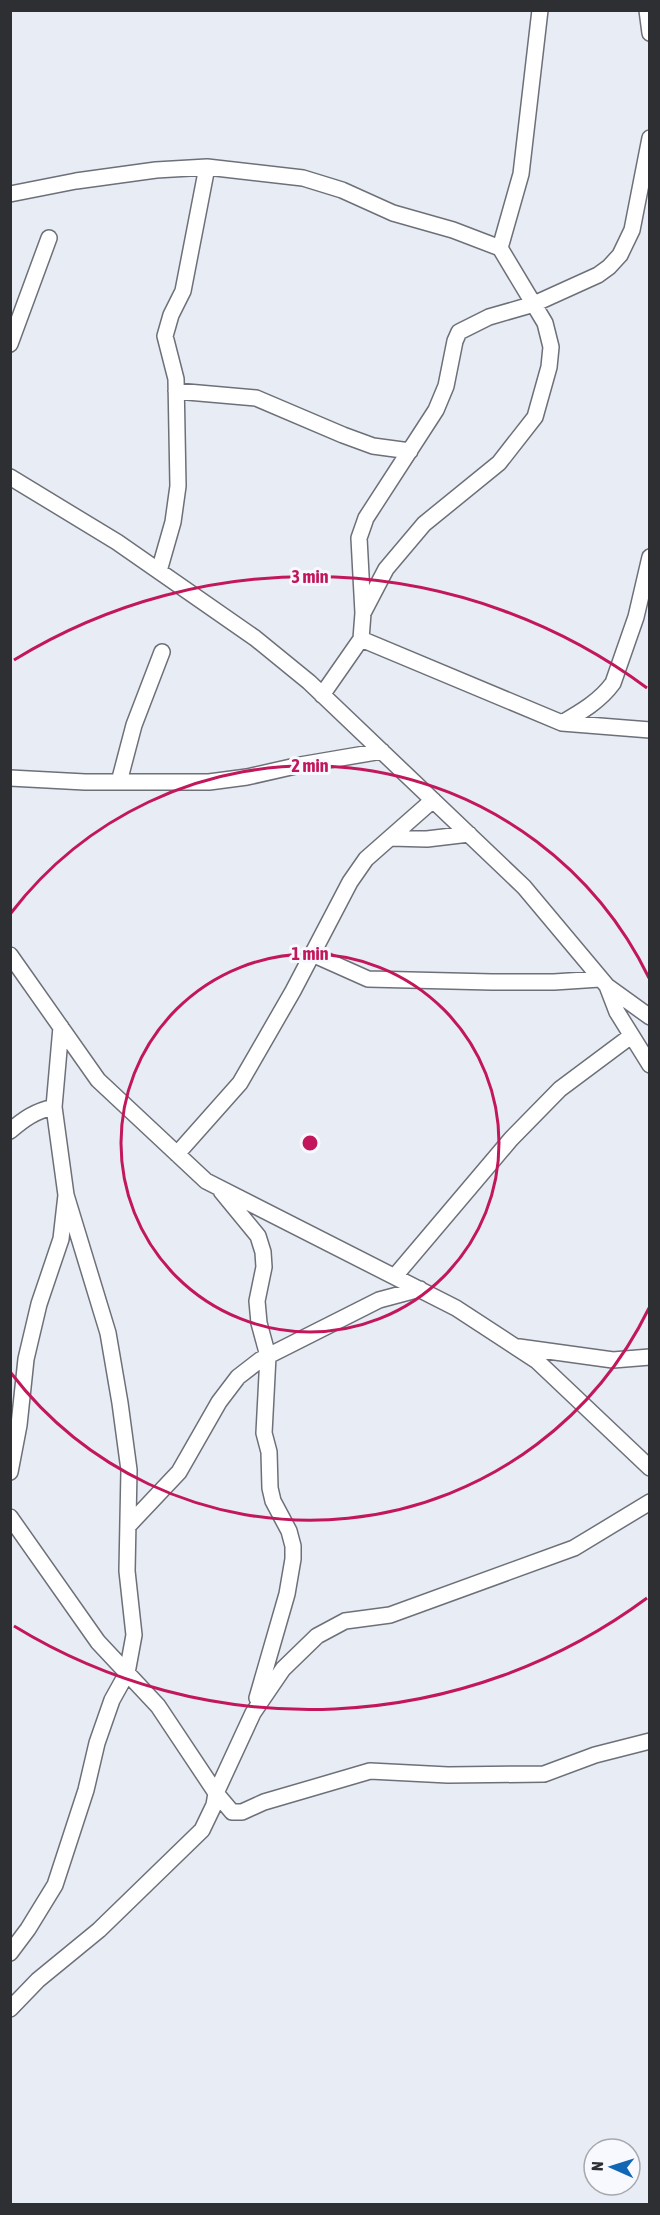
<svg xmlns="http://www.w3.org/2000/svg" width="660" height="2215" viewBox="0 0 660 2215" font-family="'Asap Condensed',sans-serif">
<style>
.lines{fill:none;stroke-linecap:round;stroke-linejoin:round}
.minor-casing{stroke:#6d7078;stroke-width:18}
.minor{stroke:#fff;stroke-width:15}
.ring{fill:none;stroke:#c2185b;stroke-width:3}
.centre{fill:#c2185b;stroke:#f7f9ff;stroke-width:3}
.ring-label{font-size:18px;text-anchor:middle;font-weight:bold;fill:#c2185b;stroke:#f7f9ff;stroke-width:6;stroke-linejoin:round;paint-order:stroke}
</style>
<rect width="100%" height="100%" fill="#e8ecf5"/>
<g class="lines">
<g class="minor-casing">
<path id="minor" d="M647 10 650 33
M10 194 76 181 156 170 207 167 303 178 342 190 393 213 453 230 500 248
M10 344 49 238
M176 391 256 398 343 435 373 446 410 451
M10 477 117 542 255 638 309 682 524 887 607 986 650 1017
M159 571 173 522 178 486 176 379 165 336 171 315 183 291 207 167
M363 613 359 538 366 518 436 410 446 386 455 341 459 332 489 317 534 304 598 275 609 267 620 255 632 230 650 138
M361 639 363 613 386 569 424 524 499 463 535 417 549 367 551 347 545 323 500 248 521 174 540 10
M322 695 361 639 562 723 650 730
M562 723C581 712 600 701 613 683L636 617 650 557
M10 778 85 782H209L247 777 300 765 382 751
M119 782 134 725 162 652
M391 838 427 839 469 834
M312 954 368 979 492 982H554L600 979
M10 955 98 1080 206 1181 456 1308 537 1361 650 1468
M607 986 617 1012 650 1065
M10 1131C24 1119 35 1111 54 1107
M177 1154 240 1083 293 991 350 882 366 859 433 800
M221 1191 258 1236 263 1252 264 1267 257 1301 259 1323 268 1356 264 1433 269 1452 270 1488 273 1501 289 1531 293 1546V1559L287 1594 257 1698
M395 1276 511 1139 560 1089 631 1036
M519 1347 613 1360 650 1357
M10 1472 19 1425 26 1359 39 1304 61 1239 66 1195 54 1107 61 1027
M10 1517 98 1642 158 1706 216 1793 232 1812H242L264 1802 370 1771 448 1775 544 1774 595 1755 650 1741
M129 1525 179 1472 219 1402 238 1377 260 1360 379 1300 420 1289
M10 1953 28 1929 55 1885 86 1790 97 1743 112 1700 127 1673 134 1635 127 1571 129 1470 120 1403 108 1333 66 1195
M10 2009 38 1980 99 1930 202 1830 214 1805 216 1793 253 1713 283 1669 317 1636 345 1621 390 1615 574 1548 650 1502"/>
</g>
<use href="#minor" class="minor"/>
</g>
<g class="ring">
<circle cx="310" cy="1143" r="189"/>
<path d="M649 1308A377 377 0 0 1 11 1373M11 913A377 377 0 0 1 649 978"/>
<path d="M647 1598A566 566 0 0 1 14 1626M14 660A566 566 0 0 1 647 688"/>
</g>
<circle cx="310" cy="1143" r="9" class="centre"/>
<g class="ring-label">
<text x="310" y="583">3 min</text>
<text x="310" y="772">2 min</text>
<text x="310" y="960">1 min</text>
</g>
<rect width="660" height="2215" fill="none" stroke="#2d2f32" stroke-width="24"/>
<g transform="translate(612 2167) rotate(273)"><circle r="28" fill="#f7f9ff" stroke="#a6a8ad" stroke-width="1.5"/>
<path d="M0-4.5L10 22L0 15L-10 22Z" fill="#1067b5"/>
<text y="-9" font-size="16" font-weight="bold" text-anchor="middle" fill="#2d2f32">N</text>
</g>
</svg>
